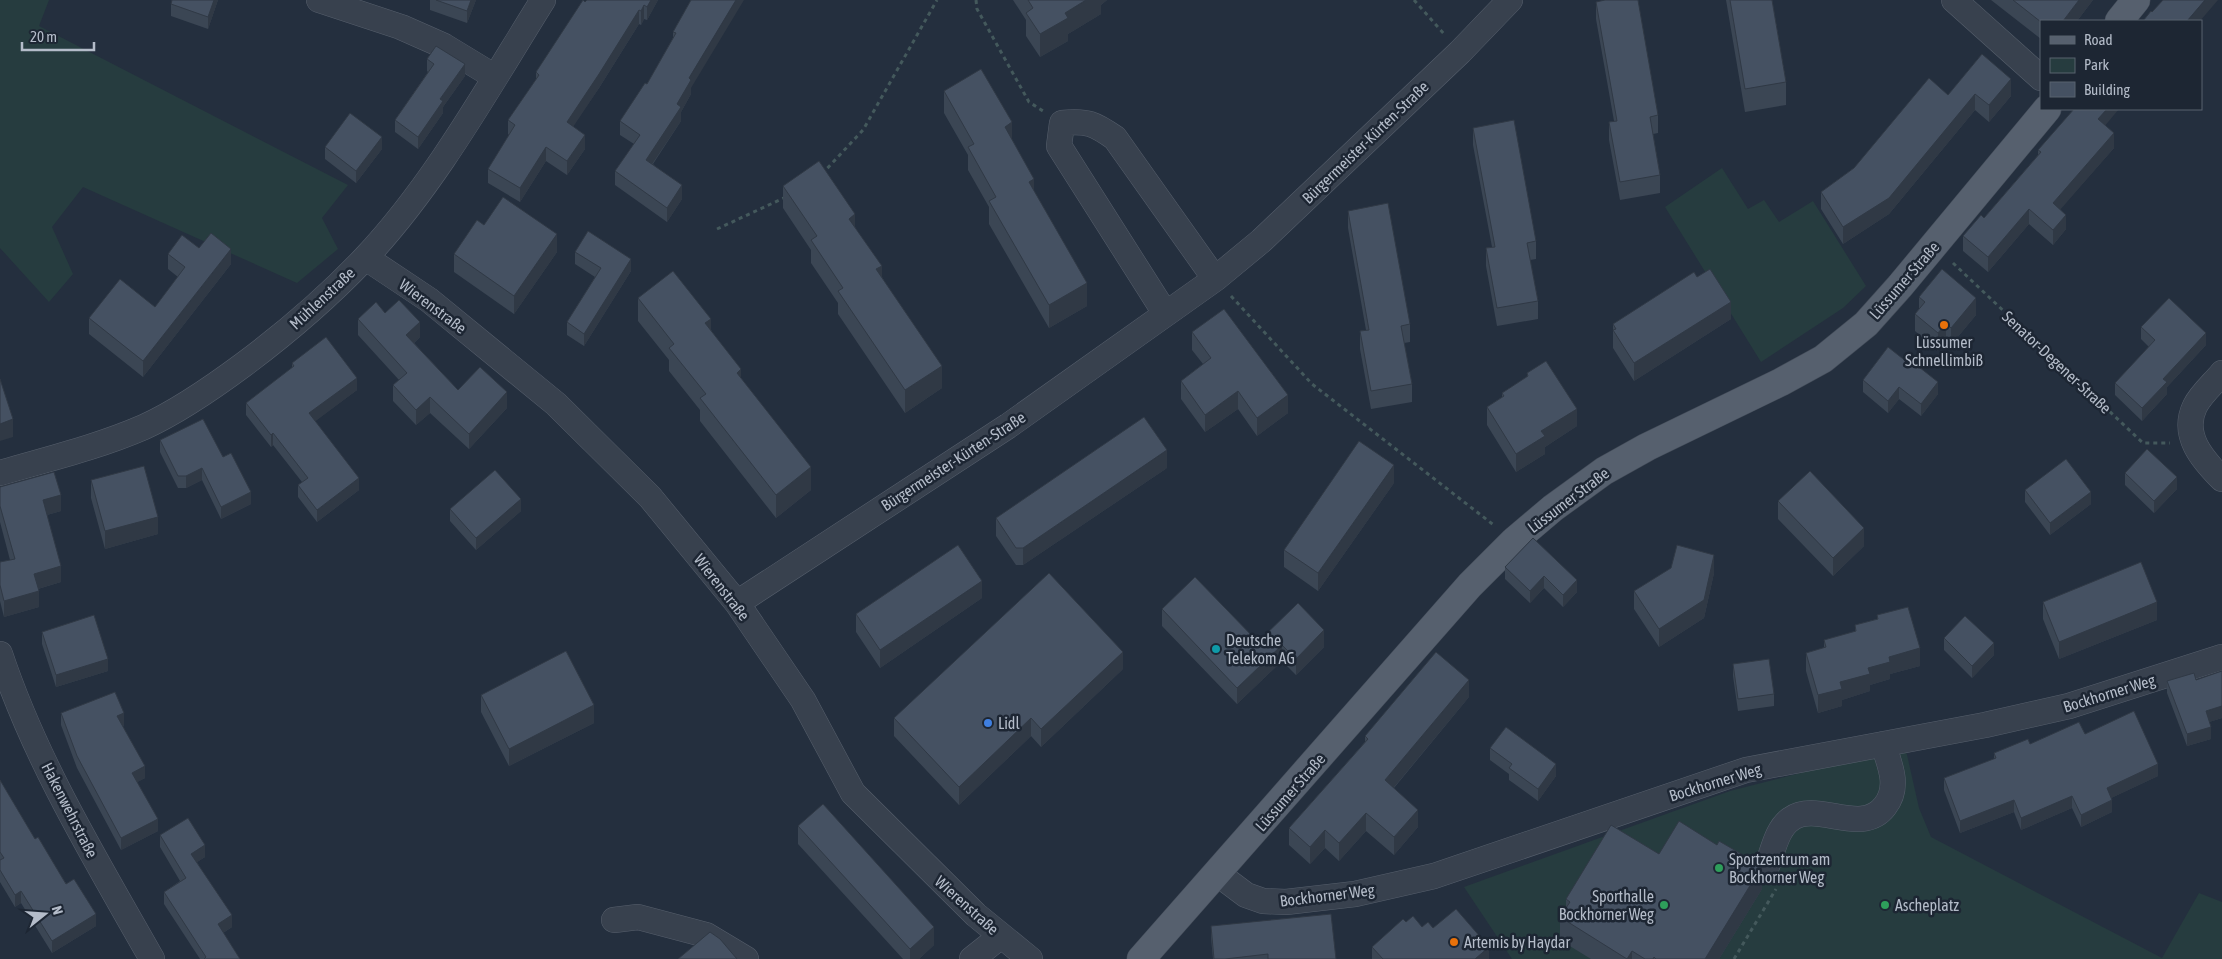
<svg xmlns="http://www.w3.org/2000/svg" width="2222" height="959" viewBox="0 0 2222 959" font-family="'Asap Condensed',sans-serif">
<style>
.green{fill:#263c3f}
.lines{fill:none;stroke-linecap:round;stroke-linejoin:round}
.minor-casing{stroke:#565f6c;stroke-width:26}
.major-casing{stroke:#414a57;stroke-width:29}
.path{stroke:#44595c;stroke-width:3;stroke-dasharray:4 4;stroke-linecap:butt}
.minor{stroke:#38414e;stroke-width:25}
.major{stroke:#56606e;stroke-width:28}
.wall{fill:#3b4654}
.shaded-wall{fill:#303945}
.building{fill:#455162;stroke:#303945}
.food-dot{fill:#e8710a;stroke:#1d2633;stroke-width:2}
.culture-dot{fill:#0f9aa8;stroke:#1d2633;stroke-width:2}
.shop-dot{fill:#3f7fe0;stroke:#1d2633;stroke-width:2}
.leisure-dot{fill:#2e9e5b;stroke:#1d2633;stroke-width:2}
.labels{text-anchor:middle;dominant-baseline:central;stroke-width:5;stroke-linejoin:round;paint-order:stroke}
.street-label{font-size:16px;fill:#b4bcc9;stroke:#1d2633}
.poi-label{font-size:16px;fill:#b4bcc9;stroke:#1d2633;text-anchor:start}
</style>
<rect width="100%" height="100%" fill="#242f3e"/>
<path class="green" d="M0 0H49L39 26 348 185 322 218 338 249 297 283 83 187 52 227 73 274 49 302 0 248Z
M1722 168 1748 209 1764 200 1779 222 1813 201 1866 286 1843 308 1761 362 1665 207Z
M1905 746 1919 808 1931 837 2162 958 2199 893 2222 902V959H1512L1464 887 1730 791Z"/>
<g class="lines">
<g class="minor-casing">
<path id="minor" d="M319 0 401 27 444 46 495 77
M1954 0 2041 78
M366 258 429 300 556 404 650 497 737 603 803 700 853 793 976 915 1030 959
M1165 313 1059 146 1062 123C1087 120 1095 124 1115 138L1215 279
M2222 373C2214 383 2201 394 2195 406 2181 435 2202 459 2222 479
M0 473C48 459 98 447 144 427 179 411 212 388 243 365 286 333 328 297 365 258 435 184 489 86 543 0
M737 603 1008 426 1215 279 1261 241 1460 52 1510 0
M0 654C36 762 96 860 152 959
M1767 866C1773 851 1777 828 1791 819 1817 800 1862 837 1885 806 1900 787 1890 765 1883 744
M1218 874 1246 895 1263 901 1286 902 1355 894 1434 876 1746 770 1985 725 2069 706 2222 657
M614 920 638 917 706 935 746 959
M972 959 1001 936"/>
</g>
<g class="major-casing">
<path id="major" d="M2119 21 2136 0
M1141 959 1470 585 1514 541 1553 508 1604 471 1647 447 1781 382 1823 359 1866 324 1900 286 2047 109"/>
</g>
<path class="path" d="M976 0 977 9 1029 102 1043 111
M1414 0 1445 35
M822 174 863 130 937 0
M717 229 786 197
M1953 263 2143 443H2170
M1231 296 1312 384 1495 526
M1734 959 1776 889"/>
<use href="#minor" class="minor"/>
<use href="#major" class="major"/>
</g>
<path class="wall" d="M173 0H218L208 29 171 16V4Z
M430 0H476L467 23 430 10Z
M658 0 647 20 644 19 641 25 639 24 599 88 573 126 585 149 567 175 546 161 520 202 488 183V169L509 135 508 134V120L536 80V72L585 2Z
M691 0V94L681 112V121L653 164 682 199 667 222 615 185V171L634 144 620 135V121L647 84 673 38V32Z
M1013 0H1107L1101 5V14L1068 34V41L1040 57 1026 36V20Z
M1726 0H1772L1786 82V105L1745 112Z
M1991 0H2093L2077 21H2041V39Z
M1596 2 1658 115V133L1653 134 1660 175V193L1620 200 1609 140V122L1614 121 1596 19Z
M1982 54 2011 96 1989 122 1975 110 1889 214 1843 244 1821 209V192L1854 168 1948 95Z
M427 59 465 76 443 107V113L418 149 395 132V120L428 72 427 71Z
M944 91 1012 140 1034 192 1087 306 1049 328 989 224V207L968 170V155L944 113Z
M2105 125 2114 148 2060 209 2066 229 2053 245 2029 224 1988 272 1963 251V236L1984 218 2038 155V150Z
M1473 128 1536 241V259L1530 260 1538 301V319L1497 326 1486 266V248L1492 247 1473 145Z
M325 147 382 149 356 183 325 159Z
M783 186 855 227 942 388 905 413 838 314V303L811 263V250L783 208Z
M1348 211 1410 324V342L1404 343 1412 384V402L1371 409 1360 349V331L1366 330 1348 228Z
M484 225 557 252 514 314 454 272V254Z
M199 248 231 264 143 377 89 334V318L155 307 178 277 168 269V254Z
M575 252 631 271 584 346 567 335V322L595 277 575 264Z
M1697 277 1731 319 1634 381 1613 348V324Z
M1919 297 1976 315 1951 345 1946 341 1938 351 1915 331V314L1919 309Z
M638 298 711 330 811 490 776 518 700 421V410L669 371V360L638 321Z
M385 313 420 337 414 343 458 390 507 408 469 449 430 413 416 425 393 401V385L399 380 358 335V319Z
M2141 327 2206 345 2167 387V394L2142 421 2115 395V383L2149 347 2141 339Z
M1192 332 1288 413 1257 436 1238 409 1205 432 1181 399V381L1203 364 1192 350Z
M292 363 357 390 315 421 359 490 317 522 298 497V485L302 482 273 445 271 447 246 415V403L292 368Z
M1527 373 1577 426 1545 447V454L1516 472 1487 425V407L1502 397V393L1527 377Z
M1863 380 1938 394 1921 416 1899 399 1888 413 1863 392Z
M160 440 223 457 251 504 221 519 202 480 186 488H178L160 452Z
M1167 468 1023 565H1016L996 536V518Z
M2125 473 2177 489 2154 513 2125 485Z
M91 480 158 534 105 549 91 498Z
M1394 483 1318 591 1284 567V550Z
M0 487 61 511 47 515 61 582 38 589 39 607 4 617 0 601V562L10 560 0 522Z
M2025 490 2091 504 2050 535 2025 502Z
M1778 501 1864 546 1833 576 1778 519Z
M450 509 521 511 476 550 450 521Z
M1533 538 1577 592 1563 607 1544 588 1530 603 1505 579V567Z
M1714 573 1704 618 1659 647 1634 609V591Z
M982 598 880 668 856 632V614Z
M2043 602 2157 620 2059 659 2043 619Z
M1162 609 1258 642 1324 647 1296 675 1282 661 1237 704 1162 626Z
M1877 615 1920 666 1890 674V679L1870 685V691L1842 700V706L1818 713 1806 671V653L1824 648V640L1855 632V625L1877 619Z
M42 632 108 671 56 687 42 644Z
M1944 638 1994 655 1972 678 1944 650Z
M1733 664 1774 694V706L1738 711 1733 676Z
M1123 669 1041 747 1031 736 959 805 894 736V718Z
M2222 671V718L2209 722 2211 739 2187 746 2167 693V681L2196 680Z
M481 695 594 723 509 766 481 712Z
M1469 697 1394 788 1418 827 1394 855 1366 831 1339 861 1325 848 1310 864 1289 845V828L1365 742V736Z
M61 713 124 725 123 726 145 778 137 782 158 831 121 850 77 768 61 725Z
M2085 734 2158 776 2111 798 2112 812 2081 827 2072 808 2021 830 2014 812 1960 833 1944 790V778L1994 759V753L2030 744Z
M1490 748 1556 776 1538 801 1509 780V774L1490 760Z
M0 780 35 839 96 926 52 953 21 903 15 907 0 882Z
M798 826 934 945 919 959H903L798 844Z
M160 835 205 857 197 862 232 927 223 933 240 959H200L164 904V892L180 881 160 847Z
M1659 854 1762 889 1719 959H1591L1560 940V917L1566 908V899Z
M1211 926 1336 959H1213L1211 938Z
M1422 927 1433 928 1489 959H1372V947Z"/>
<path class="shaded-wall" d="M214 0H218L208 29V17Z
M471 0H476L467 23V11Z
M651 0H658L647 20V7Z
M736 0H744L691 88V94L681 112V121L646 173V160L677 104 689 78Z
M1086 0H1107L1101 5V14L1068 34V41L1040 57V34L1065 13Z
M2079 0H2093L2077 21H2063Z
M2205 0H2218L2200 21H2187Z
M644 5V19L641 25V11Z
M639 10V24L599 88 567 136V122Z
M465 64V76L443 107V113L418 149V137L440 99Z
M2011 79V96L1989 122V105Z
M1975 94V110L1889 214 1843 244V227Z
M2107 109H2119L2098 134V119Z
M1012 122V145L1005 127Z
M2114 133V148L2053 218V203Z
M585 135V149L567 175V161Z
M382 137V149L356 183V171Z
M546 147V161L520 202V188Z
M1034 179V202L1029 182Z
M682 185V199L667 222V208Z
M2029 209V224L1988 272V257Z
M855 214V237L849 219Z
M2066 215V229L2053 245V230Z
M557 234V252L514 314V296Z
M231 249V264L143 377V361Z
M631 259V271L584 346V334Z
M882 266V289L876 269Z
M1087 283V306L1049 328V305Z
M1976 298V315L1951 345V328Z
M1731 302V319L1634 381V363Z
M711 319V341L705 323Z
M420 322V337L406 350V335Z
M1946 323V341L1938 351V333Z
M2206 333V345L2167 387V394L2142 421V408L2163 379Z
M942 366V388L905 413V390Z
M741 369V392L737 373Z
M357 378V390L309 426V413Z
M1938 382V394L1921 416V404Z
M1899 387V399L1888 413V401Z
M1238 391V409L1205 432V415Z
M507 392V408L469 449V434Z
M1288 395V413L1257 436V418Z
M430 397V413L416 425V410Z
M1577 409V426L1545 447V454L1516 472V454L1541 431Z
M13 419V437L0 441V424Z
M273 433V445L271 447V435Z
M1167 450V468L1023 565V548Z
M1394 465V483L1318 591V573Z
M811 467V490L776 518V495Z
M202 468V480L186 488V476Z
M2177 477V489L2154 513V501Z
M359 478V490L317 522V510Z
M251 492V504L221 519V507Z
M2091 492V504L2050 535V523Z
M61 495V511L43 516V500Z
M521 499V511L476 550V538Z
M158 517V534L105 549V531Z
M1864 528V546L1833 576V558Z
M1714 555V573L1704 618 1659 647V629Z
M61 566V582L34 590V574Z
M1544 576V588L1530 603V591Z
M1577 580V592L1563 607V595Z
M982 581V598L880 668V650Z
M39 591V607L4 617V601Z
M2157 602V620L2059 659V642Z
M1324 630V647L1296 675V659Z
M1994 643V655L1972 678V666Z
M1282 645V661L1237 704V688Z
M1920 648V666L1890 674V679L1870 685V691L1842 700V706L1818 713V695L1840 682 1889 657Z
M1123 652V669L1041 747V729Z
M108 659V671L56 687V675Z
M1469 680V697L1385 798V780Z
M594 705V723L509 766V749Z
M2222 706V718L2206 723V711Z
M124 713V725L117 728V716Z
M1031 718V736L959 805V787Z
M2211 727V739L2187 746V734Z
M1556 764V776L1538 801V789Z
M2158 764V776L2107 800V788Z
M145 766V778L132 785V773Z
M2072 796V808L2021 830V818Z
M2014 800V812L1960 833V821Z
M2112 800V812L2081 827V815Z
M1418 810V827L1394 855V837Z
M1366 813V831L1339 861V843Z
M158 819V831L121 850V838Z
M1325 830V848L1310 864V847Z
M205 845V857L191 866V854Z
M1762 866V889L1719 959H1705Z
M21 891V903L15 907V895Z
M96 914V926L52 953V941Z
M232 915V927L218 936V924Z
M934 927V945L919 959H910V949Z
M1489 947V959H1475Z
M1632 951V959H1627Z"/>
<path class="building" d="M172 0H214L208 17 171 4Z
M436 0H471L467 11Z
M583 0 585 2 587 0H651L647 7 644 5 641 11 639 10 599 74 567 122 585 135 567 161 546 147 520 188 488 169 515 125 508 120 539 75 536 72Z
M691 0H736L689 78 691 80 677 104 681 107 646 160 682 185 667 208 615 171 640 135 620 121 645 83 647 84 676 33 673 32Z
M1028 0H1086L1065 13 1068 18 1040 34 1026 13 1033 8Z
M1605 0H1638L1658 115 1650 117 1660 175 1620 182 1609 122 1617 121 1596 2Z
M1730 0H1772L1786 82 1745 89Z
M2013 0H2079L2063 21 2041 22Z
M2163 0H2205L2187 21H2143L2151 11 2152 12Z
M436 46 465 64 440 99 443 101 418 137 395 120 434 64 427 59Z
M1982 54 2011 79 1989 105 1975 94 1889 198 1843 227 1821 192 1854 168 1929 78 1948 95Z
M981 69 1012 122 1005 127 1034 179 1029 182 1087 283 1049 305 989 201 996 197 968 147 974 144 944 91Z
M2074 109H2107L2098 119 2114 133 2053 203 2066 215 2053 230 2029 209 1988 257 1963 236 1981 215 1984 218 2041 152 2038 150Z
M350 113 382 137 356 171 325 147Z
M1514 120 1536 241 1527 243 1538 301 1497 308 1486 248 1495 247 1473 128Z
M819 161 855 214 849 219 882 266 876 269 942 366 905 390 838 291 843 288 811 240 817 236 783 186Z
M503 197 557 234 514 296 454 254 477 220 484 225Z
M1388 203 1410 324 1401 326 1412 384 1371 391 1360 331 1369 330 1348 211Z
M588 231 631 259 584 334 567 322 601 268 575 252Z
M211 233 231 249 143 361 89 318 120 279 155 307 185 267 168 254 182 235 199 248Z
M1710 269 1731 302 1634 363 1613 330 1616 329 1613 324 1694 272 1697 277Z
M1942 269 1976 298 1951 328 1946 323 1938 333 1915 314 1925 302 1919 297Z
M673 271 711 319 705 323 741 369 737 373 811 467 776 495 700 398 706 394 669 348 674 344 638 298Z
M2169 298 2206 333 2163 379 2167 382 2142 408 2115 383 2155 340 2141 327Z
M399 300 420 322 406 335 458 390 480 367 507 392 469 434 430 397 416 410 393 385 407 373 358 319 376 302 385 313Z
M1224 309 1288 395 1257 418 1238 391 1205 415 1181 381 1211 358 1192 332Z
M326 337 357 378 309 413 359 478 317 510 298 485 308 478 273 433 271 435 246 403 294 366 292 363Z
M1888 347 1912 366 1914 363 1938 382 1921 404 1899 387 1888 401 1863 380Z
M1546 361 1577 409 1541 431 1545 436 1516 454 1487 407 1504 396 1502 393 1528 376 1527 373Z
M0 379 13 419 0 424Z
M1144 417 1167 450 1023 548H1016L996 518Z
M203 419 223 457 231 453 251 492 221 507 202 468 186 476H178L160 440Z
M1359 441 1394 465 1318 573 1284 550Z
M2147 449 2177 477 2154 501 2125 473Z
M2066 459 2091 492 2050 523 2025 490Z
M144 466 158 517 105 531 91 480Z
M495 470 521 499 476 538 450 509Z
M1810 471 1864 528 1833 558 1778 501Z
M54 472 61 495 43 500 61 566 34 574 39 591 4 601 0 585V562L15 559 0 506V487Z
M1533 538 1577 580 1563 595 1544 576 1530 591 1505 567Z
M958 545 982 581 880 650 856 614Z
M1677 545 1714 555 1704 600 1659 629 1634 591 1671 568Z
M2141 562 2157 602 2059 642 2043 602Z
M1049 573 1123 652 1041 729 1031 718 959 787 894 718Z
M1195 577 1258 642 1298 603 1324 630 1296 659 1282 645 1237 688 1162 609Z
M1908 607 1920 648 1889 657 1890 662 1868 668 1870 674 1840 682 1842 689 1818 695 1806 653 1826 647 1824 640 1856 631 1855 625 1878 619 1877 615Z
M94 615 108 659 56 675 42 632Z
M1965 616 1994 643 1972 666 1944 638Z
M566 651 594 705 509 749 481 695Z
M1436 652 1469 680 1385 780 1418 810 1394 837 1366 813 1339 843 1325 830 1310 847 1289 828 1368 739 1365 736Z
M1769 659 1774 694 1738 699 1733 664Z
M2222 671V706L2206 711 2211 727 2187 734 2167 681 2194 673 2196 680Z
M115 692 124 713 117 716 145 766 132 773 158 819 121 838 77 756 61 713Z
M2134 711 2158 764 2107 788 2112 800 2081 815 2072 796 2021 818 2014 800 1960 821 1944 778 1996 758 1994 753 2028 739 2030 744 2079 722 2085 734Z
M1506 727 1556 764 1538 789 1509 768 1512 764 1490 748Z
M0 780 35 839 38 837 66 884 74 879 96 914 52 941 21 891 15 895 0 870V860L4 858 0 852Z
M823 804 934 927 910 949 798 826Z
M188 818 205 845 191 854 232 915 218 924 240 959H204L206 957 164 892 186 878 160 835Z
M1679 821 1717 845 1719 841 1762 866 1705 959H1656L1654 957 1653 959H1645L1632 951 1627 959 1560 917 1570 902 1566 899 1611 825 1659 854Z
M1456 909 1489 947 1475 959H1383L1372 947 1403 919 1406 922 1413 916 1422 927 1428 922 1433 928Z
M1331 914 1336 959H1268V954L1225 959H1214L1211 926Z
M710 932 720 939 737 959H678Z"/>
<g class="food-dot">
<circle cx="1944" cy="325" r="5"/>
<circle cx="1454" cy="942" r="5"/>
</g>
<circle class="culture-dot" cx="1216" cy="649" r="5"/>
<circle class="shop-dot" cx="988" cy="723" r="5"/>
<g class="leisure-dot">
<circle cx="1719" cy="868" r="5"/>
<circle cx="1664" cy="905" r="5"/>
<circle cx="1885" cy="905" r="5"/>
</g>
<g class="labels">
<g class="street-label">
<text transform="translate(1365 142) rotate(-44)">Bürgermeister-Kürten-Straße</text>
<text transform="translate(1904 280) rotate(-49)">Lüssumer Straße</text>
<text transform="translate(322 298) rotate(-43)">Mühlenstraße</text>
<text transform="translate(433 306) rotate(37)">Wierenstraße</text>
<text transform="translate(2057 362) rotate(43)">Senator-Degener-Straße</text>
<text transform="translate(953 461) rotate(-33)">Bürgermeister-Kürten-Straße</text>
<text transform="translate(1568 500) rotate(-37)">Lüssumer Straße</text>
<text transform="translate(722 587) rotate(52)">Wierenstraße</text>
<text transform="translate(2109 693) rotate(-17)">Bockhorner Weg</text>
<text transform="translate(1715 782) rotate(-17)">Bockhorner Weg</text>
<text transform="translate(1290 792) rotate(-49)">Lüssumer Straße</text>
<text transform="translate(70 810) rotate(63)">Hakenwehrstraße</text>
<text transform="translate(1327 895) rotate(-7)">Bockhorner Weg</text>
<text transform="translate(967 905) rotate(42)">Wierenstraße</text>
</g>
<g class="poi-label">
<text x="1944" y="342" text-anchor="middle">Lüssumer<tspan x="1944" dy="18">Schnellimbiß</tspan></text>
<text x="1226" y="640">Deutsche<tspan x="1226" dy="18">Telekom AG</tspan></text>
<text x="998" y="723">Lidl</text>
<text x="1729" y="859">Sportzentrum am<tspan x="1729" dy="18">Bockhorner Weg</tspan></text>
<text x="1654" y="896" text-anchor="end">Sporthalle<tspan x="1654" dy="18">Bockhorner Weg</tspan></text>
<text x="1895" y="905">Ascheplatz</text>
<text x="1464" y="942">Artemis by Haydar</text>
</g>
</g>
<rect x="2040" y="20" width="162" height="90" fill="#1d2633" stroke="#59626f"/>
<rect x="2050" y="36" width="25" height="8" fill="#56606e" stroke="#59626f"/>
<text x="2084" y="45" font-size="15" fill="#b4bcc9">Road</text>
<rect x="2050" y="58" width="25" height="15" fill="#263c3f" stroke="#59626f"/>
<text x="2084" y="70" font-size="15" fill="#b4bcc9">Park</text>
<rect x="2050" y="82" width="25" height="15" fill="#455162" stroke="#59626f"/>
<text x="2084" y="95" font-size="15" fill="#b4bcc9">Building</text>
<g transform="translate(45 914) rotate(73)" stroke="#1d2633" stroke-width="4" paint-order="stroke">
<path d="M0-4L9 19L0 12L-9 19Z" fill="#b4bcc9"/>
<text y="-8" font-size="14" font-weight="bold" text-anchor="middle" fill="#b4bcc9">N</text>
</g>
<path d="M22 42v8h72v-8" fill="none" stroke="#b4bcc9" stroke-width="2.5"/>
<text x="30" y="42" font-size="15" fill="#b4bcc9" stroke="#1d2633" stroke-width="4" paint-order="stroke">20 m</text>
</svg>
